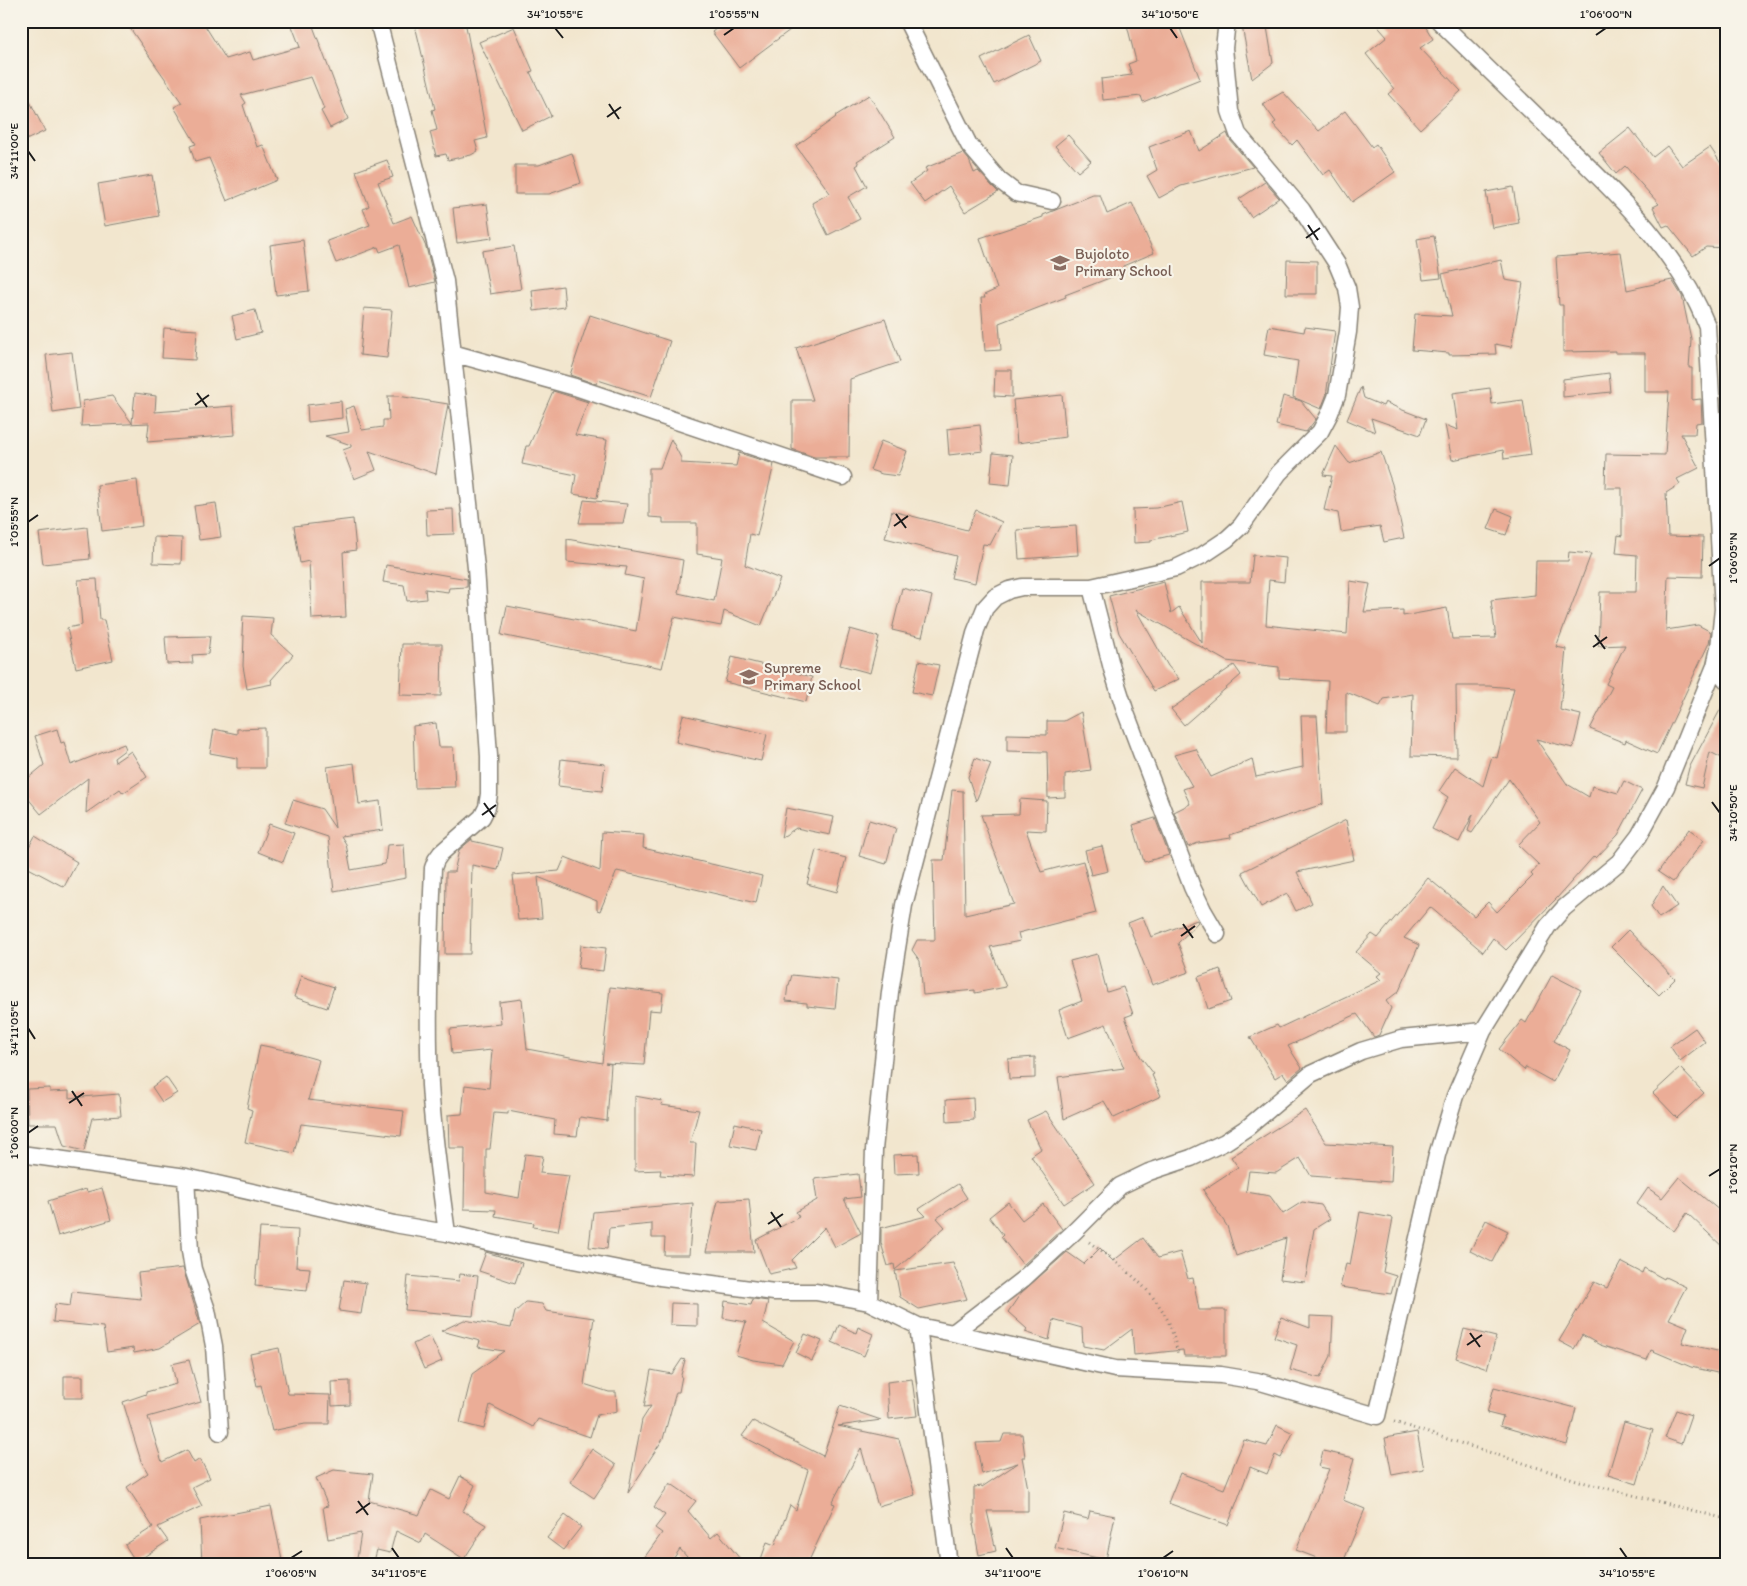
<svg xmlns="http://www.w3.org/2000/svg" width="1747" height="1586" viewBox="0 0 1747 1586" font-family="Itim,sans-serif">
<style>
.building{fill:#ebad97}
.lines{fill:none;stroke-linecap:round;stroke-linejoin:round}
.street-casing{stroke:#878175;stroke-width:19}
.path{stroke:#878175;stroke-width:3;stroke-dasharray:1 4;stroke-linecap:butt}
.street{stroke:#fff;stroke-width:16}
.ticks{fill:none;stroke:#1c1c1c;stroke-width:2}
.labels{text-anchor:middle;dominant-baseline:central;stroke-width:4.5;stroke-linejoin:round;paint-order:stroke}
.education-label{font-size:15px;fill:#785e54;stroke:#f7f3e8;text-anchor:start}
.neatline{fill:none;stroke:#1c1c1c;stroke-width:2}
.ticks-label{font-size:12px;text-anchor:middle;fill:#1c1c1c}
</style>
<rect width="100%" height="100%" fill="#f7f3e8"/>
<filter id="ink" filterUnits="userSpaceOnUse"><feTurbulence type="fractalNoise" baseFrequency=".02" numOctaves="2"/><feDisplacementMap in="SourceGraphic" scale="10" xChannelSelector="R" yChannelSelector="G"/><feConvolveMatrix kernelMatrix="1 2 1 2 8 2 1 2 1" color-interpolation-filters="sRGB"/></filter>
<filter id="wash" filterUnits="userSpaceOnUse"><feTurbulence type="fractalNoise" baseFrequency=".0096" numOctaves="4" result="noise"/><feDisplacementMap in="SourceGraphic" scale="20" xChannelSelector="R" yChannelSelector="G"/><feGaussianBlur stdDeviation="1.12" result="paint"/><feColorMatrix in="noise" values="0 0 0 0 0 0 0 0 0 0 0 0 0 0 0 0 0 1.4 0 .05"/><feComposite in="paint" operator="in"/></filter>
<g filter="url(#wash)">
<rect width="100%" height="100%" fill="#f2e6ce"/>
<g id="blocks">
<path class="building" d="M125 21H202L226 59 250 52 253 60 300 47 290 21H311L348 119 330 128 321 111 324 109 311 77 241 95 246 103 243 105 257 147 263 145 277 180 227 201 209 158 195 162 190 146 196 144 174 107 182 103Z
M414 21H463L464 26H466L487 138 475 141 478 151 471 155 448 160 446 154 436 156 430 132 437 130 432 110 435 109Z
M726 21H802L739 68 712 32Z
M1126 21H1177L1200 79 1143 102 1141 96 1103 100 1101 79 1132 75 1128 64 1136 61Z
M1241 21H1266L1273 63 1252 79Z
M1373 21H1422L1433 39 1420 48 1461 91 1420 129 1388 94 1394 89 1366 54 1387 37Z
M514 27 533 71 530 72 551 116 522 130 479 42Z
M1029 35 1041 61 994 84 981 59Z
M21 84 45 131 26 140 21 131Z
M1283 92 1319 131 1345 111 1372 147 1376 144 1395 172 1352 202 1330 170 1323 175 1297 140 1292 145 1273 124 1276 122 1263 104Z
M869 95 895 137 857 161 859 164 856 166 867 186 848 197 860 219 828 235 812 203 830 193 796 146 836 117 835 116Z
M1630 128 1653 157 1667 146 1682 166 1710 147 1726 171V248L1706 247 1693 256 1668 225 1663 227 1653 207 1659 204 1625 166 1616 174 1599 153Z
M1191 131 1199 151 1227 133 1230 140 1253 167 1181 186 1159 198 1147 176 1157 170 1149 147Z
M1068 135 1091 161 1078 172 1055 146Z
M572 153 581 183 549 194H515V165H539Z
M963 153 969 160 974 173 978 171 998 192 965 212 949 186 925 203 910 183 927 171 925 168Z
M387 160 393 177 378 182 394 223 412 216 426 247 435 282 409 288 399 245 380 252 378 247 336 263 327 241 370 225 363 209 369 206 356 171Z
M152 175 159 216 105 226 98 184Z
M1265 182 1279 198 1251 217 1239 199Z
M1513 187 1519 223 1492 228 1486 192Z
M1093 195H1100L1107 214 1132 203 1154 253 1123 266 1125 272 1065 295 1066 297 999 323 1001 350 985 351 981 298H985L984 295 997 289 980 238 1043 217V215Z
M487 204 492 238 457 243 453 208Z
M1434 236 1441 278 1423 280 1417 239Z
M303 240 309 291 276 295 270 245Z
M514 246 521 289 490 294 482 251Z
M1621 252 1627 290 1672 280 1682 296 1691 339 1689 368H1692V400L1701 399 1702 422 1696 423 1695 434H1681L1699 468 1677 479 1680 484 1666 493 1668 536 1703 537 1702 577 1668 576 1666 630 1698 625 1711 632 1709 643 1657 754 1626 740 1625 743 1590 729 1612 687 1606 684 1625 645 1598 646 1600 592H1636L1637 555 1616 553 1618 535 1622 536V488H1605L1606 454 1665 455 1669 392H1645V353H1615V351L1563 352V305H1559L1556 257Z
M1287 260 1317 261V294H1286Z
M1501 260 1505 280 1523 283 1511 347 1495 344 1496 354 1449 355V353L1412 350 1415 314 1452 316 1442 274Z
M563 286 565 307 534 311 532 290Z
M364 308 392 310 387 358 360 355Z
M255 310 261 333 237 339 232 316Z
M590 315 670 341 651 397 598 380 596 384 570 375Z
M885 319 900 362 850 379 849 457H814L792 449V400H813L796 348Z
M1269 326 1304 332 1305 327 1335 331 1326 396 1321 409 1293 397 1298 361 1264 355Z
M164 328 197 330 195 360 162 358Z
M72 352 79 409 53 413 46 355Z
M995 370H1012V397L994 396Z
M1609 373 1611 392 1563 397V379Z
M1361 387 1364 398 1383 406 1385 402 1400 409 1426 419 1420 435 1371 418 1375 432 1347 420Z
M1490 388 1492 404 1523 400 1531 455 1504 459 1503 450 1452 460 1445 425 1458 430 1453 393Z
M553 391 588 402 575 435 607 440 597 498 573 494 576 475 522 464 526 446H529Z
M135 393 156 396 155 412 233 406 235 435 147 442 149 423 81 426 83 401 112 396 132 423Z
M1062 395 1066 437 1017 443 1013 400Z
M388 396H398L448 404 436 474 369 451 376 470 354 479 343 450 351 447V445L325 436 349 432 345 409 354 406 362 430 383 427V420H389Z
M1283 396 1301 401 1316 419 1306 432 1276 425Z
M1721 398H1726V421H1722Z
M341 401 342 418 308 422 307 405Z
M980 425 983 451 949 455 947 429Z
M671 439 681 458V463L736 466 739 453 774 464 757 536 750 534 745 565 780 579 761 626 724 611 721 626 674 617 662 668 501 635 507 606 636 631 644 579 625 575 627 567 567 562V539L683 560 678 593 714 601 722 558 697 554V523H663V518L649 517V468H660Z
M881 441 907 451 898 476 882 474 870 470Z
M1336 446 1349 463 1381 452 1392 484 1404 538 1384 542 1380 526 1341 532 1338 513 1324 510 1332 476 1323 475Z
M993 453 1013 455 1010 485 990 483Z
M137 480 142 526 102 531 97 485Z
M584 500 627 504 623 523H579Z
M1182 502 1188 532 1151 540V542L1134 543 1133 509 1156 508Z
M216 503 221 537 199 540 194 506Z
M453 509 454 534 427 535 426 510Z
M1496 509 1513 516 1506 535 1488 529Z
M976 510 1002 522 990 545 983 544 975 583 951 578 956 556 885 538 892 511 967 530Z
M353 519 356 550 343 552 346 617 312 619 309 561 300 563 294 526Z
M1076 526 1078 555 1019 559 1017 530Z
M87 527 90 559 43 564 39 533Z
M154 537 182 538 181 564 153 563Z
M1569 552 1591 554 1556 647 1566 649 1560 710 1581 715 1573 748 1536 739 1567 784 1589 797 1592 786 1618 793 1624 781 1642 790 1618 835 1596 858 1594 856 1557 898 1506 950 1493 938 1483 952 1430 907 1404 938 1419 945 1399 991 1386 1001 1391 1008 1379 1035 1374 1037 1357 1014 1288 1046 1302 1068 1288 1080 1283 1073 1275 1078 1250 1037 1277 1025 1279 1028 1381 980 1377 976 1381 973 1356 952 1372 934 1378 938 1428 878 1474 916 1488 902 1497 912 1533 876 1531 874 1539 865 1518 845 1540 822 1509 779 1472 833 1468 831 1473 814 1459 842 1432 829 1448 797 1439 791 1455 767 1483 786 1492 756 1497 758 1514 688 1489 686H1456L1457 757 1411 756 1413 694 1384 699 1380 706 1346 692V732H1326L1328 681 1279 678V667L1226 661 1136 610 1168 666 1179 679 1154 691 1119 633 1109 596 1164 582 1171 613 1179 607 1202 643V582H1250L1253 555 1286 558 1284 582 1269 580 1266 625 1347 634 1350 581 1370 584 1364 612 1403 610V616L1447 608 1452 639 1496 638 1491 600 1535 595 1536 561H1568Z
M386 565 467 579V587L449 588 448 592 425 589 426 599 407 601 404 585 383 582Z
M97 579 100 620H104L113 660 76 668 67 628 82 625 78 580Z
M902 588 932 596 922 637 892 630Z
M243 616 273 618 271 635 293 655 271 680 272 684 247 689 243 666 244 635H242Z
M850 629 879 637 870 673 840 665Z
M210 636 208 654 192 655 193 663 167 664 165 637Z
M402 644H442L441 696 400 695Z
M732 657 812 677 806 702 725 682Z
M919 661 939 665 932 696 912 692Z
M1234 665 1241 675 1184 725 1171 709Z
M1726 699V760L1710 752 1702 788 1685 784 1689 768Z
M1081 712 1091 770 1065 774V797L1048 798 1047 752 1007 751V734L1047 735V721H1064Z
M683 715 767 734 761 761 676 742Z
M1301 716H1317L1323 804 1230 835 1231 838 1198 843 1188 847 1174 812 1190 804 1183 789 1192 786 1174 755 1196 749 1211 777 1252 759 1256 777 1303 767Z
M436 723 439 747H453L455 787 415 788 413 726Z
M265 728V768H237V758L210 753 214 729 237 734V729Z
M57 729 61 743 64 742 71 765 124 744 126 749 114 758 115 762 131 751 147 777 123 793 120 789 86 813 88 778 41 814 21 790V784L44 765 35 736Z
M975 758 991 764 976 801 968 777Z
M561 759 605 764 602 791 558 786Z
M354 763 359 804 380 801 383 830 341 836 346 844 351 870 385 864 387 845 404 844 406 878 334 891 328 837 285 823 293 800 322 809 335 828 327 767Z
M952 790 963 791 965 915 1014 904 981 815 1019 814 1020 799 1047 801 1046 831 1026 830 1041 872 1083 861 1096 913 1018 933 1020 941 990 947 1006 987 975 993V990L923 995 920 961 912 950 917 940H935L933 860H944Z
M786 808 834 817 830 835 796 828 781 838Z
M1155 818 1169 855 1144 862 1133 825Z
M869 820 896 828 886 864 859 856Z
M1346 820 1354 860 1297 872 1312 903 1296 911 1287 893 1261 907 1242 872Z
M269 824 294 833 283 862 258 852Z
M1689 829 1704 840 1673 882 1658 872Z
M602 832 644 835 643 848 762 876 756 903 617 871 600 911 597 910V901L538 877 542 918 518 920 513 875 559 871 565 857 600 871Z
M35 836 77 862 64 887 21 864V861Z
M472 839V841L503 848 498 870 472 865 470 954H445L446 872H454L459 850Z
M1102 846 1108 871 1091 875 1085 850Z
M816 850 846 858 837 892 807 884Z
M1663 886 1677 906 1659 918 1651 906Z
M1143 917 1151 937 1197 920 1198 922 1178 943 1189 972 1152 985 1128 923Z
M1628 930 1675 979 1659 995 1611 947Z
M581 945 606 948 603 971 578 968Z
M1097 954 1107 992 1123 987 1133 1014 1125 1017 1140 1056 1154 1074 1152 1075 1161 1096 1114 1118 1104 1101 1064 1119 1058 1077 1124 1068 1106 1024 1068 1038 1059 1010 1082 1001 1070 961Z
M1220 969 1231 1001 1208 1009 1198 977Z
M792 975 838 980 835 1009 807 1006V1003L786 1001 788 985H789Z
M1552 975 1581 990 1554 1041 1570 1050 1553 1082 1526 1067 1524 1070 1499 1049 1522 1020 1526 1023Z
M301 976 334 987 327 1008 294 997Z
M610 987 663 993 661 1011 649 1010 644 1065 605 1063 611 1064 607 1121 580 1117 577 1136 554 1134 555 1120 508 1111V1114L494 1113 490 1149H486V1192L519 1198 525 1154 543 1156 540 1173 569 1176 558 1231 533 1227 534 1223 495 1216 496 1210 464 1209 465 1148H449L448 1115 462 1114 465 1085 489 1088 492 1050 452 1054 450 1029 501 1024 499 1002 522 999 527 1049 602 1063Z
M1695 1028 1705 1042 1680 1061 1670 1046Z
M260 1045 294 1052V1053L319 1060 308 1100 404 1111 401 1136 301 1124 294 1153 245 1142 252 1110 247 1108Z
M1035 1057V1078L1009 1079 1008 1059Z
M1680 1068 1704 1093 1677 1118 1653 1093Z
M166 1077 177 1093 162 1102 152 1087Z
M50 1088V1092L69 1091V1098L119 1094 121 1116 92 1118 84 1151 64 1146 57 1124H28L27 1089Z
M635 1096 662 1101 661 1105 699 1110 690 1143H696L694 1177 660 1175 661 1170 635 1171Z
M973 1098 974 1120 947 1122 946 1100Z
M1305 1110 1326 1143 1393 1147 1391 1182 1311 1176 1300 1158 1276 1173 1249 1171 1246 1192 1270 1196 1283 1214 1302 1202 1321 1205 1330 1219 1314 1229 1305 1282 1280 1279 1286 1238 1236 1256 1227 1226 1203 1190 1238 1167 1231 1157Z
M1046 1111 1095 1183 1064 1204 1031 1156 1041 1149 1027 1120Z
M735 1123 761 1129 756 1150 730 1145Z
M918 1154 919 1173 894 1174 893 1155Z
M858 1174 861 1197 844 1199 861 1233 835 1247 825 1227 792 1260 796 1268 769 1274 756 1240 799 1217 796 1212 817 1200 814 1179Z
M1679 1177 1726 1216V1250L1687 1213 1674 1231 1637 1204 1648 1188 1662 1198Z
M958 1184 967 1198 937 1218 945 1227 895 1270 894 1264 888 1266 881 1243V1228L926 1216 919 1209Z
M102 1188 111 1220 58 1236 48 1201 86 1189 87 1192Z
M749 1199 754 1252H706L718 1201Z
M1008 1202 1022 1220 1043 1204 1062 1229 1023 1265 1001 1237 1003 1235 989 1217Z
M693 1203 689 1255H664L665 1238H652V1224L609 1228 607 1249 589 1247 593 1212Z
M1360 1212 1393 1218 1383 1272 1396 1276 1391 1294 1340 1287 1346 1264 1350 1265Z
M1486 1220 1508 1231 1492 1262 1470 1251Z
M260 1228 298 1230 296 1267 310 1268 307 1291 255 1286Z
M1143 1238 1158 1258 1180 1252 1188 1279 1193 1278 1199 1310H1226V1356H1184L1183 1350 1134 1355 1132 1329 1104 1350 1083 1346 1082 1328 1053 1320 1049 1340 1025 1332 1027 1329 1008 1312 1021 1293 1067 1252 1084 1264 1100 1248 1113 1261Z
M486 1252 522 1263 515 1283 479 1271Z
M1621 1262 1642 1273 1644 1268 1664 1279 1665 1277 1686 1287 1669 1319 1688 1327 1682 1343 1726 1353V1375L1691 1367 1651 1350 1647 1360 1600 1345 1582 1335 1574 1349 1559 1341 1594 1282 1607 1288Z
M953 1263 967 1299 919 1309 900 1297 895 1271Z
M183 1268 200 1324 160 1348 134 1353 133 1348 107 1352 103 1327 53 1322 55 1304 70 1306 72 1292 141 1299 138 1273Z
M460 1274 478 1276 473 1316 405 1310 408 1276 459 1281Z
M344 1280 366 1283 361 1314 339 1311Z
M753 1299 768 1301 763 1323 794 1341 782 1364 753 1360 736 1355 746 1322 723 1318 725 1301 751 1305Z
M526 1302 542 1304 546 1311 594 1318 584 1384 609 1392H616L617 1411 597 1415 590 1437 538 1419 533 1427 490 1405 484 1429 460 1423 472 1374 504 1351 478 1347 480 1341 441 1331 464 1320 511 1328 515 1312Z
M671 1303 697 1304V1326L670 1325Z
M1310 1316 1333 1317 1331 1356 1320 1378 1290 1370 1297 1345 1274 1337 1281 1317 1310 1328Z
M839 1325 856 1333 858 1327 873 1334 864 1356 832 1342Z
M1464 1329 1496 1337 1487 1369 1456 1358Z
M805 1334 822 1341 812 1361 796 1353Z
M430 1336 442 1361 424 1369 413 1344Z
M279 1348 288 1394 330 1395 329 1424H305L272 1431 261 1385 257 1386 250 1354Z
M682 1359 685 1360 681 1375 682 1376 679 1392H676L663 1439 628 1493 642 1420 651 1406 644 1407 651 1370 672 1374Z
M189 1360 201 1402 148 1417 162 1462 187 1450 194 1463 200 1459 210 1478 192 1487 202 1506 158 1527 168 1541 136 1562 125 1545 153 1527 127 1487 148 1473 141 1461 123 1402 146 1394V1392L176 1384 172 1364Z
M64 1376H83V1398H64Z
M912 1379 917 1416 889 1419 887 1382Z
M350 1381V1405L332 1406 331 1382Z
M1494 1387 1576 1408 1567 1445 1500 1426 1503 1417 1487 1413Z
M840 1406 881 1420 838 1426 899 1439 915 1495 878 1506 861 1448 832 1503 835 1504 807 1565H759L767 1542 775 1545 790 1505 796 1510 808 1470 742 1436 753 1421 823 1456Z
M1676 1410 1691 1415 1681 1444 1665 1438Z
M1624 1422 1653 1430 1637 1484 1608 1475Z
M1277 1425 1293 1433 1281 1458 1275 1455 1267 1474 1250 1467 1228 1525 1168 1503 1180 1473 1224 1489 1244 1440 1267 1446Z
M1417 1432 1424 1469 1392 1475 1385 1438Z
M1004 1434H1022L1025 1457H1022L1028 1489V1511H987L996 1551 979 1555 973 1524H974V1487L982 1486V1487L1018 1463 982 1474 976 1443 1001 1442Z
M592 1449 616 1465 594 1498 570 1482Z
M1323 1451 1354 1458 1343 1500 1365 1509 1342 1565H1320L1322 1560 1296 1550 1329 1469 1319 1467Z
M334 1470 373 1474 369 1501 419 1515 431 1490 449 1499 460 1476 475 1485 463 1511 486 1525 464 1559 425 1534 421 1543 396 1531 390 1553 377 1550 373 1565H356L361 1533 328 1539 323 1507 328 1506 316 1478Z
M670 1483 696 1501 688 1511 711 1538 718 1532 745 1565H694L680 1549 669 1565H639L662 1533 655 1528 665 1515 654 1507Z
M271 1506 283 1565H202L200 1520Z
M1090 1511 1115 1516 1106 1560 1055 1548 1064 1513 1088 1519Z
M565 1515 581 1527 563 1550 547 1538Z"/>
</g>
</g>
<g filter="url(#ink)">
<use href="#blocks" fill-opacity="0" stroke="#878175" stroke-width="1"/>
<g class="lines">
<g class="street-casing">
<path id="street" d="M378 21 445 281 476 568 489 756V794L487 807 482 817 441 853 436 860 433 868C430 941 427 1013 430 1085 433 1135 440 1184 447 1233
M907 21 969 145 999 180 1016 193 1052 201
M452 353 575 387 843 477
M1091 587 1112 669 1126 713 1192 887 1203 910 1217 934
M1715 666 1726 680
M21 1154 186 1177 394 1224 447 1233 522 1250 660 1277 774 1292H816L869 1302 918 1326 953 1333 1023 1279 1074 1232 1120 1186 1149 1172 1191 1158 1225 1142 1248 1127 1311 1074 1361 1051 1401 1039 1483 1031
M186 1177 190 1251 193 1269 207 1310 214 1346 220 1432
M869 1302 874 1150 890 992 904 905 976 630 985 608 995 597 1009 590 1022 587H1091L1176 568 1203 555 1227 539 1241 526 1279 473 1320 432 1329 415 1337 395 1348 332 1350 307 1347 288 1337 264 1302 210 1238 134 1230 111 1224 48 1227 21
M918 1326 949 1565
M953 1333 1115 1369 1221 1375 1257 1381 1377 1416 1437 1155 1455 1096 1483 1031 1548 926 1564 908 1619 862 1639 836 1666 787 1715 666 1719 648 1723 609 1707 326C1678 251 1618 195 1561 140 1520 100 1480 61 1439 21"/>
</g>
<path class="path" d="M1089 1242C1118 1263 1149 1285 1166 1317 1172 1327 1174 1341 1178 1353
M1394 1422 1586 1483 1726 1519"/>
<use href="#street" class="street"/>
</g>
</g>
<path class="ticks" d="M555 28 563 38M1170 28 1177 38M724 35 734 28M1596 35 1606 28M609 104 619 119M607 117 621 107M28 151 35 161M1308 225 1318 240M1306 238 1320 228M197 393 207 407M195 405 209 395M896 514 906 528M28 522 38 515M894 526 908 516M1709 566 1720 558M1595 635 1605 649M1593 647 1607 637M1712 802 1720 813M484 803 494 817M482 815 496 805M1183 924 1193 938M1181 936 1195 926M28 1028 35 1039M72 1091 82 1106M69 1103 84 1093M28 1133 38 1126M1709 1176 1720 1169M771 1212 781 1227M768 1224 783 1214M1470 1333 1480 1347M1467 1345 1482 1335M358 1501 368 1515M356 1513 370 1503M392 1548 399 1558M1006 1548 1013 1558M1620 1548 1627 1558M291 1558 302 1551M1163 1558 1173 1551"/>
<defs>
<g id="school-bare" transform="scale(1.5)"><path d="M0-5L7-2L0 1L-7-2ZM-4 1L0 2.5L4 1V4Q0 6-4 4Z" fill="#8d6e63" stroke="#f7f3e8" stroke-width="2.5" paint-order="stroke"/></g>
</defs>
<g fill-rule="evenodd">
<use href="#school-bare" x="1060" y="263"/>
<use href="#school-bare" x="749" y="677"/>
</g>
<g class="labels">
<g class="education-label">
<text x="1075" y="254">Bujoloto<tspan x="1075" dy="17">Primary School</tspan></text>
<text x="764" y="668">Supreme<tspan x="764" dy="17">Primary School</tspan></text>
</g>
</g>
<rect width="1747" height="1586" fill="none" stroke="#f7f3e8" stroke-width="55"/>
<rect x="28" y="28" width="1692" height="1530" class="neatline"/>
<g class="ticks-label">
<text x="555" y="18">34°10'55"E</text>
<text x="734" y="18">1°05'55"N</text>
<text x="1170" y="18">34°10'50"E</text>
<text x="1606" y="18">1°06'00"N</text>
<text transform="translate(14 151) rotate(-90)" y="4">34°11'00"E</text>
<text transform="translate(14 522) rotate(-90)" y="4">1°05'55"N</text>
<text transform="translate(1733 558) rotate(-90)" y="4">1°06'05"N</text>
<text transform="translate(1733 813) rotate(-90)" y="4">34°10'50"E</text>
<text transform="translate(14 1028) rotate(-90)" y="4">34°11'05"E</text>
<text transform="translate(14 1133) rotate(-90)" y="4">1°06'00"N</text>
<text transform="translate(1733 1169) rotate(-90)" y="4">1°06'10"N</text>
<text x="291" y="1577">1°06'05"N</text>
<text x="399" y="1577">34°11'05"E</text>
<text x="1013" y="1577">34°11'00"E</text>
<text x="1163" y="1577">1°06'10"N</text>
<text x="1627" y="1577">34°10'55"E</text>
</g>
</svg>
